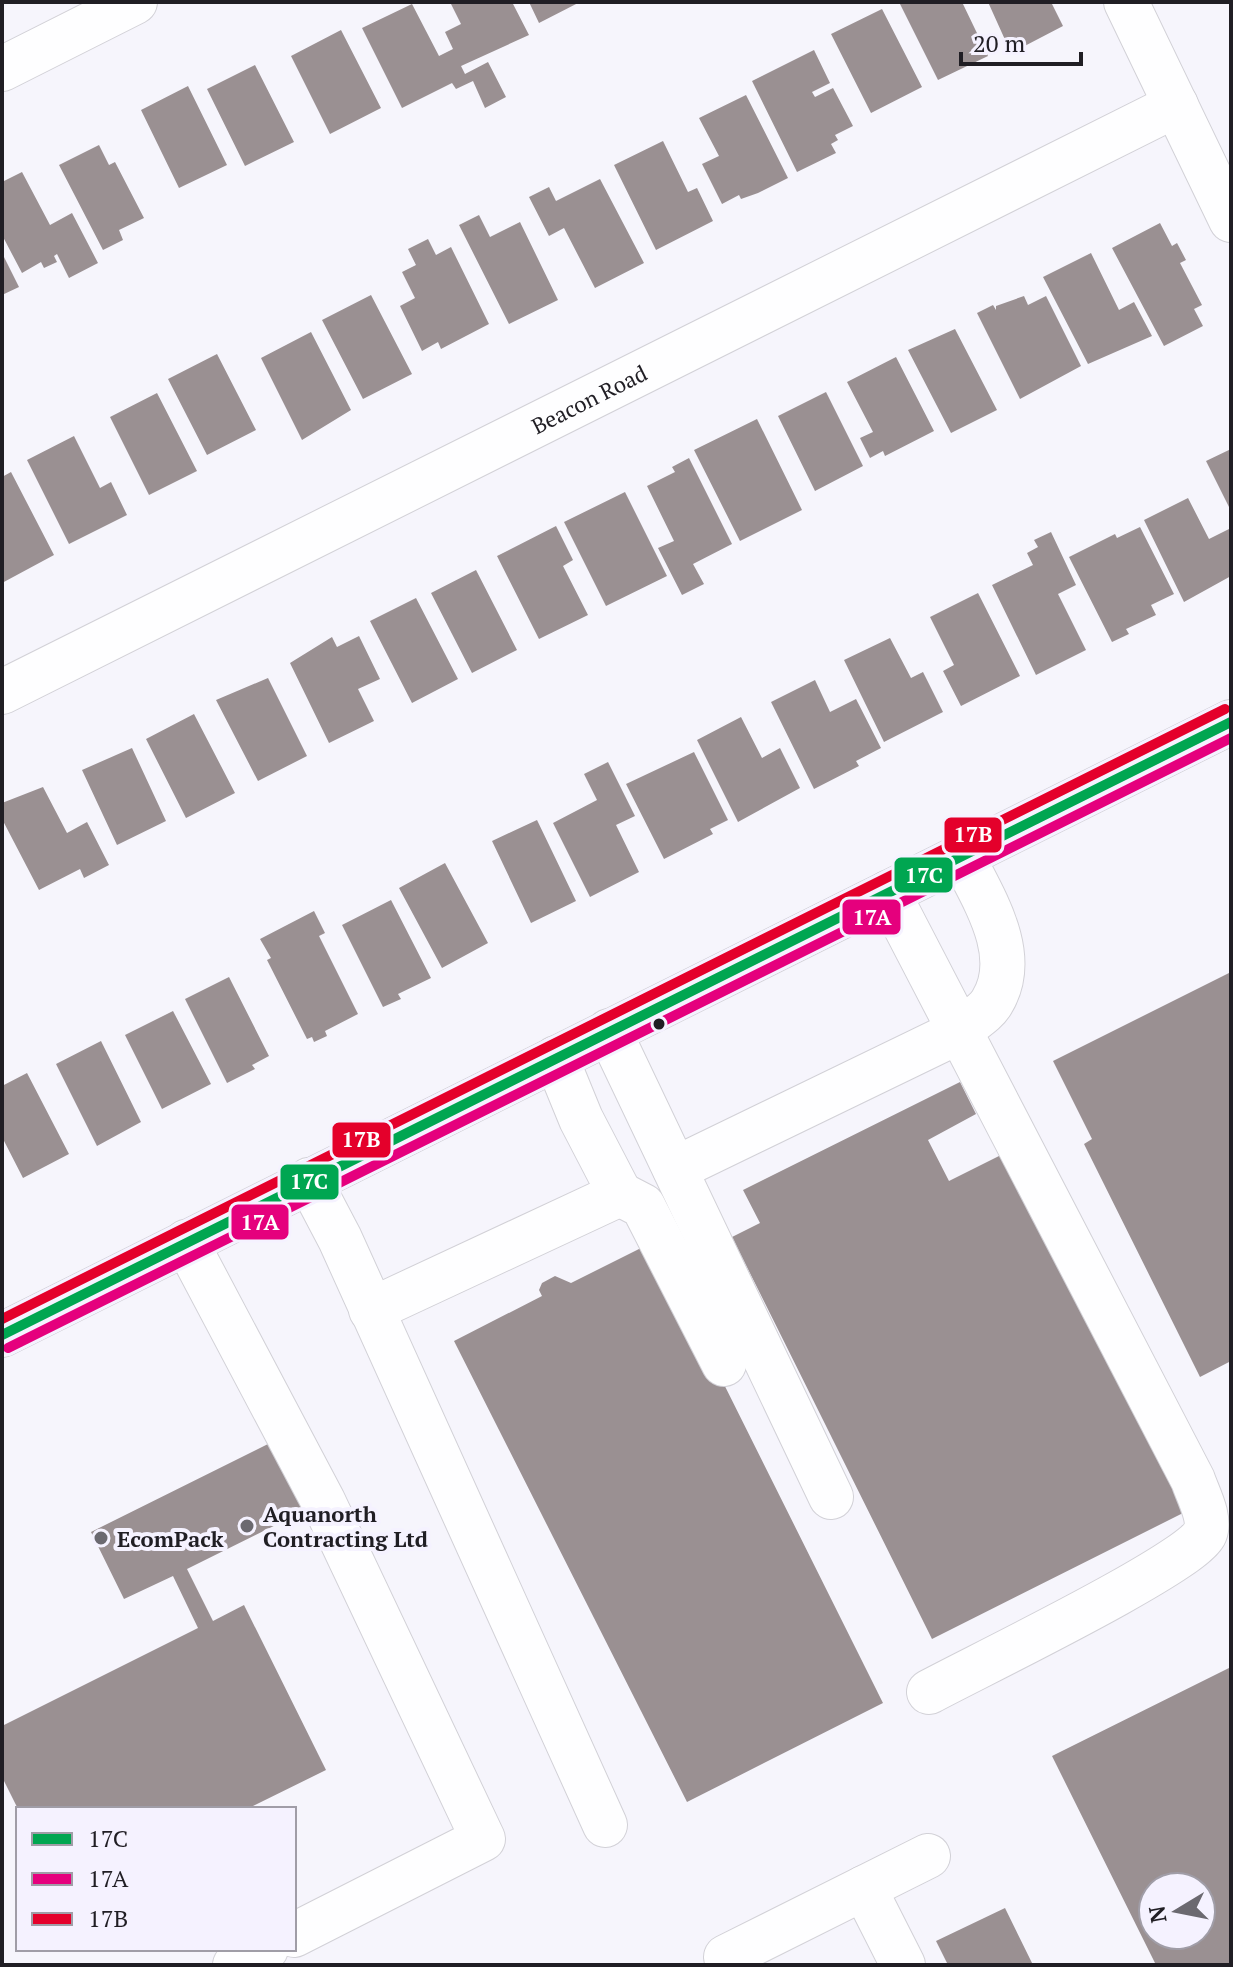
<svg xmlns="http://www.w3.org/2000/svg" width="1233" height="1967" viewBox="0 0 1233 1967" font-family="'PT Serif',serif">
<style>
.building{fill:#9a9092;fill-rule:evenodd}
.lines{fill:none;stroke-linecap:round;stroke-linejoin:round}
.minor-casing{stroke:#d2d1d7;stroke-width:46}
.major-casing{stroke:#d2d1d7;stroke-width:46}
.minor{stroke:#fefeff;stroke-width:44}
.major{stroke:#fefeff;stroke-width:44}
.bus-1-casing{stroke:#f5f2ff;stroke-width:16}
.bus-2-casing{stroke:#f5f2ff;stroke-width:16}
.bus-3-casing{stroke:#f5f2ff;stroke-width:16}
.bus-1{stroke:#00a651;stroke-width:10}
.bus-2{stroke:#e5007d;stroke-width:10}
.bus-3{stroke:#e4002b;stroke-width:10}
.bus-dot{fill:#201e24;stroke:#f5f2ff;stroke-width:3}
.poi-dot{fill:#6b6970;stroke:#f5f2ff;stroke-width:3}
.labels{text-anchor:middle;dominant-baseline:central;stroke-width:8;stroke-linejoin:round;paint-order:stroke}
.street-label{font-size:22px;fill:#201e24;stroke:#f5f2ff}
.poi-label{font-size:22px;font-weight:bold;fill:#201e24;stroke:#f5f2ff;text-anchor:start}
.line-badge{stroke:#f5f2ff;stroke-width:3}
.badge-label{font-size:22px;text-anchor:middle;font-weight:bold;fill:#fff}
</style>
<rect width="100%" height="100%" fill="#f6f5fc"/>
<path class="building" d="M450 2H512L529 35 461 66 465 74 488 62 506 97 485 108 473 81 456 89 452 83 402 108 362 28 412 4 439 56 453 49 445 32 461 24Z
M529 2H580L539 23Z
M899 2H962L988 56 938 80Z
M988 2H1051L1063 26 1011 53Z
M882 9 922 87 871 113 831 34Z
M341 30 381 108 330 134 291 56Z
M814 50 830 83 812 92 815 97 833 88 853 126 835 135 838 140 831 144 836 153 797 172 752 81Z
M255 65 294 142 245 166 207 89Z
M188 86 227 165 179 188 141 110Z
M746 95 788 178 758 193 741 199 739 195 722 204 702 164 719 156 699 118Z
M663 141 688 192 697 188 713 221 656 250 614 165Z
M99 145 109 165 115 162 144 218 119 230 123 240 103 250 59 165Z
M22 172 50 225 72 213 98 263 69 278 57 254 54 256 57 262 44 268 41 262 22 273 2 235V182Z
M600 179 644 263 595 288 564 228 549 236 529 197 549 187 556 201Z
M479 215 490 237 520 222 558 300 509 324 459 225Z
M1160 223 1172 246 1177 243 1186 260 1180 263 1202 305 1194 309 1203 326 1164 346 1112 248Z
M428 239 436 255 451 247 489 324 441 349 438 342 422 351 400 306 415 298 402 272 416 265 408 249Z
M2 253 19 287 2 295Z
M1091 253 1119 310 1134 302 1152 336 1088 364 1043 277Z
M371 295 412 374 363 399 322 320Z
M1024 296 1028 305 1046 296 1081 366 1020 399 977 313 993 305 996 310V306Z
M955 329 997 410 951 433 908 350Z
M311 332 351 410 302 440 261 358Z
M217 354 256 430 207 455 168 379Z
M896 357 934 431 885 456 883 451 870 458 860 438 873 432 847 382Z
M826 392 863 466 815 491 778 416Z
M157 393 197 471 149 495 110 417Z
M757 419 802 510 740 541 694 450Z
M74 436 100 488 111 482 127 515 69 544 27 460Z
M1231 449V511L1206 461Z
M689 458 732 544 693 564 704 584 682 595 658 548 674 541 647 486 675 472 672 467Z
M11 472 54 555 2 583V477Z
M625 492 667 576 606 606 564 522Z
M1188 498 1209 539 1231 528V576L1184 602 1144 520Z
M556 526 573 560 563 566 588 615 539 639 497 556Z
M1140 527 1174 594 1151 605 1156 615 1126 629 1129 634 1112 642 1069 557 1115 534 1117 538Z
M1051 532 1076 585 1058 594 1086 650 1036 675 992 585 1033 565 1027 553 1038 547 1034 540Z
M476 570 517 650 472 673 431 593Z
M978 593 1020 676 961 706 943 671 954 665 930 617Z
M416 598 458 679 412 703 370 621Z
M359 636 380 679 358 689 374 721 329 743 290 663 332 637 337 647Z
M890 638 911 678 923 672 943 712 884 742 844 660Z
M268 678 307 756 258 781 216 700Z
M815 680 830 712 856 699 881 748 856 761 859 766 814 789 771 702Z
M194 714 235 793 186 818 146 739Z
M741 717 762 758 780 748 800 788 738 822 697 740Z
M132 748 166 821 117 845 82 770Z
M694 752 728 820 710 829 713 834 664 859 626 784Z
M608 762 635 816 616 825 639 872 590 897 553 823 597 800 584 774Z
M43 787 67 833 87 822 109 865 84 878 80 869 39 890 2 819V803Z
M537 820 576 901 531 923 492 841Z
M445 863 488 943 442 968 399 888Z
M391 900 431 978 398 994 401 999 383 1007 342 925Z
M314 911 325 933 319 936 358 1014 325 1031 327 1036 314 1042 312 1037 307 1039 267 960 271 958 260 939Z
M1231 972V1361L1200 1377 1084 1144 1092 1139 1053 1061Z
M229 977 269 1056 252 1065 255 1069 227 1083 185 999Z
M173 1011 211 1084 162 1109 125 1035Z
M101 1041 141 1122 97 1146 56 1064Z
M27 1073 69 1154 23 1178 2 1137V1086Z
M960 1082 976 1114 928 1140 949 1181 1013 1149 1193 1508 932 1639 732 1237 760 1223 743 1190Z
M653 1242 883 1703 687 1802 454 1341 542 1296 539 1290 542 1283 555 1276 571 1283Z
M274 1441 308 1509 187 1569 213 1621 244 1605 326 1770 247 1809H18L2 1777V1726L198 1628 173 1576 124 1599 91 1532Z
M1231 1667V1965H1156L1052 1756ZM1153 1887H1201V1935H1153Z
M1005 1908 1033 1965H948L936 1941Z"/>
<g class="lines">
<g class="minor-casing">
<g id="minor">
<path d="M1126 2 1231 220"/>
<path d="M2 69 135 2"/>
<path id="s1" d="M2 692 1176 105"/>
<path d="M888 893 1193 1480C1198 1495 1211 1518 1205 1533 1194 1562 971 1669 929 1692"/>
<path d="M609 1031 831 1497"/>
<path d="M675 1169 960 1031C969 1022 986 1013 992 1002 1021 955 983 898 962 856"/>
<path d="M309 1180 340 1239 605 1825"/>
<path d="M620 1194 643 1206 724 1364"/>
<path d="M186 1242 323 1501 483 1839 294 1935"/>
<path d="M371 1310 620 1194 581 1119 556 1058"/>
<path d="M864 1888 903 1965"/>
<path d="M726 1957 928 1856"/>
<path d="M235 1965 266 1949"/>
</g>
</g>
<g class="major-casing">
<path id="major" d="M2 1335 1231 722"/>
</g>
<use href="#minor" class="minor"/>
<use href="#major" class="major"/>
<g class="bus-1-casing">
<path id="bus-1" d="M2 1335 1231 722"/>
</g>
<g class="bus-2-casing">
<path id="bus-2" d="M8 1348 1231 738"/>
</g>
<g class="bus-3-casing">
<path id="bus-3" d="M2 1319 1225 709"/>
</g>
<use href="#bus-1" class="bus-1"/>
<use href="#bus-2" class="bus-2"/>
<use href="#bus-3" class="bus-3"/>
</g>
<circle class="bus-dot" cx="659" cy="1024" r="7"/>
<g class="poi-dot">
<circle cx="247" cy="1526" r="8"/>
<circle cx="101" cy="1538" r="8"/>
</g>
<g class="labels">
<g class="street-label">
<text stroke="none"><textPath href="#s1" startOffset="656">Beacon Road</textPath></text>
</g>
<g class="poi-label">
<text x="263" y="1513">Aquanorth<tspan x="263" dy="25">Contracting Ltd</tspan></text>
<text x="117" y="1538">EcomPack</text>
</g>
</g>
<g class="line-badge">
<rect x="943" y="816" width="60" height="38" rx="8" fill="#e4002b"/>
<rect x="893" y="856" width="61" height="38" rx="8" fill="#00a651"/>
<rect x="841" y="898" width="61" height="38" rx="8" fill="#e5007d"/>
<rect x="331" y="1121" width="61" height="38" rx="8" fill="#e4002b"/>
<rect x="279" y="1163" width="61" height="38" rx="8" fill="#00a651"/>
<rect x="230" y="1203" width="60" height="38" rx="8" fill="#e5007d"/>
</g>
<g class="badge-label">
<text x="973" y="842">17B</text>
<text x="924" y="883">17C</text>
<text x="872" y="925">17A</text>
<text x="361" y="1147">17B</text>
<text x="309" y="1189">17C</text>
<text x="260" y="1230">17A</text>
</g>
<rect width="1233" height="1967" fill="none" stroke="#201e24" stroke-width="8"/>
<rect x="16" y="1807" width="280" height="144" fill="#f5f2ff" stroke="#a09da7" stroke-width="2"/>
<rect x="32" y="1833" width="40" height="12" fill="#00a651" stroke="#a09da7" stroke-width="2"/>
<text x="88" y="1847" font-size="24" fill="#201e24">17C</text>
<rect x="32" y="1873" width="40" height="12" fill="#e5007d" stroke="#a09da7" stroke-width="2"/>
<text x="88" y="1887" font-size="24" fill="#201e24">17A</text>
<rect x="32" y="1913" width="40" height="12" fill="#e4002b" stroke="#a09da7" stroke-width="2"/>
<text x="88" y="1927" font-size="24" fill="#201e24">17B</text>
<g transform="translate(1177 1911) rotate(260)"><circle r="38" fill="#f5f2ff" stroke="#a09da7" stroke-width="2"/>
<path d="M0-6L14 30L0 20L-14 30Z" fill="#6b6970"/>
<text y="-12" font-size="22" font-weight="bold" text-anchor="middle" fill="#201e24">N</text>
</g>
<path d="M961 52v12h120v-12" fill="none" stroke="#201e24" stroke-width="4"/>
<text x="973" y="52" font-size="24" fill="#201e24" stroke="#f5f2ff" stroke-width="6" paint-order="stroke">20 m</text>
</svg>
